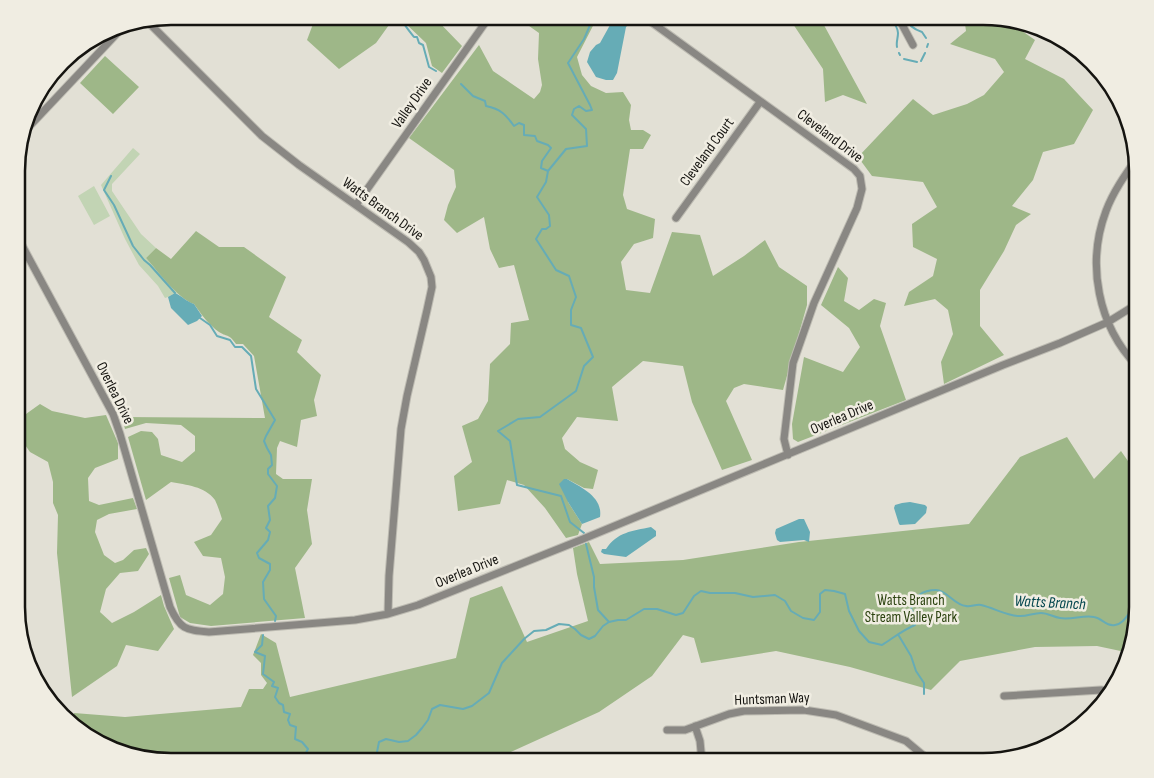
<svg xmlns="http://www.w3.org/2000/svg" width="1154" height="778" viewBox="0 0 1154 778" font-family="'Sofia Sans Condensed',sans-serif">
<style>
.green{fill:#c2d4b4}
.forest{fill:#9eb788}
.water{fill:#66acb6}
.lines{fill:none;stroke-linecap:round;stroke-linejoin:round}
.stream{stroke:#66acb6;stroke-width:2}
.minor-casing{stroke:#bdbbb2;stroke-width:9}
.minor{stroke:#898783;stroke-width:7}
.labels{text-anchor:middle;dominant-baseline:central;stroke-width:5;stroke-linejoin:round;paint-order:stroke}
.street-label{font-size:15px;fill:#151410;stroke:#f0ede2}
.park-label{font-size:15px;fill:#2b420f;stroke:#f0ede2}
.water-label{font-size:16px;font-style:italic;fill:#00444c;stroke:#f0ede2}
.rim{fill:none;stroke:#151410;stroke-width:2.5}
</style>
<rect width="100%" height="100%" fill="#e2e0d5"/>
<path class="green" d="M133 148 140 154 112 184V191L141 234 156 248 146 258 178 294 175 293 168 297 165 298 158 286 139 265 125 239 101 185Z
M94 186 110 216 94 225 78 196Z"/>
<path class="forest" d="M316 16H433L462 46 442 73 432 66 426 43 403 21 394 18 376 43 339 69 307 40Z
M515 16H598L577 57 582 75 591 86 606 93 623 92 631 105 629 120 631 130H643L651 135 643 149H630L623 195 627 209 655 219 653 238 634 244 621 262 626 290 650 293 672 232 700 235 713 276 744 256 765 240 779 267 807 286V305L783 390 744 384 734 388 726 401 752 460 722 470 692 402 683 366 643 361 612 387 618 421 577 417 562 438 565 449 580 462 598 470 593 489 584 488 567 479 568 502 582 524 578 535 566 538 545 508 524 485 507 480 500 504 458 511 454 476 472 462 462 426 478 419 488 401 490 364 510 344 511 323 529 320 514 265 499 268 490 249 484 217 457 233 444 220 448 205 456 187 454 170 409 138 479 45 493 71 534 99 540 92 542 85 538 59 539 33Z
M757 16H819L867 104 843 95 825 102 823 69 791 21H762Z
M964 17H993L1007 19 1008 21 1035 40 1025 59 1064 79 1093 110 1074 144 1043 152 1033 180 1012 206 1031 214 1016 225 1004 251 980 290V326L1004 355 944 384 941 362 953 334 948 310 935 299 904 306 909 292 933 276 937 259 913 247 912 224 937 207 923 182 872 176 858 157 913 99 933 115 967 104 984 95 1004 72 995 59 950 44 966 31Z
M105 56 139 87 113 114 80 83Z
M196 231 219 247H244L286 277 269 317 302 340 297 352 321 375 314 400 317 416 301 420 297 447 280 441 277 448 276 474 283 479H312L307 510 312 544 295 568 305 618 211 626 190 623 180 617 169 578 180 575 186 595 210 605 223 594 225 577 221 558 203 556 194 542 211 535 222 519C220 513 218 506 215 500 205 486 186 485 171 482L146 500 128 437 141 431 152 432 158 439 161 455 182 462 195 451V436L181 425 146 423 125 429 122 417 265 418 254 356 243 344H236C228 333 229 338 219 332 209 325 201 314 194 304 179 300 157 270 146 258L156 248 171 259Z
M838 267 848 278 844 301 859 310 874 299 886 303 880 326 906 400 798 442 793 439 792 424 804 357 843 372 860 347 849 328 821 305Z
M40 404 52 411 85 418 106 415 118 443V459L95 468 88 478 89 501 99 505 133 498 137 509 109 514 97 520 95 532 104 555 115 563 123 560 134 550 146 548 149 554 138 571 120 573 106 589 100 612 112 623 134 612 161 595 164 606 174 629 158 651 126 645 117 666 72 697 57 553 58 515 53 503V482L48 462 30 452 18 435V428L26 414Z
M1067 437 1094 479 1121 451 1137 474V617L1130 653 1097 646 1035 647 960 661 931 690 850 667 776 651 701 663 694 638 683 635 652 676 599 712 489 762 161 761 121 753 77 730 74 727V713L125 717 241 707 249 689H263L267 683 261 675V663L253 655 261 634 276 643 290 697 456 658 470 598 502 586 527 642 588 621 577 574 573 548 589 542 600 564 683 560 799 542 969 524 1020 457Z"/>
<path class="water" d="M615 16H621L626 19 628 25 626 27 617 73 613 80H606L596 77 587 62 590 52 596 45 600 43Z
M175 293C182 296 187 302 194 304L202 316 197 321 188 325 171 308 168 297Z
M564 479H567C582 488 603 497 600 517L582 524 568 502 559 484Z
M910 502 925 505 927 507 926 513 915 524 900 525 899 524 894 508 895 505 902 503Z
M799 519H804L810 532 809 542 804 540 780 542 777 540 775 533 776 529Z
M651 527 656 531V536L626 557 604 554 601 552 602 549H606C617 532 632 531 651 527Z"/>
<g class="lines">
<path class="stream" d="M400 16C401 21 410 32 414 37H417L419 43 423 45 429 67 436 71
M890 17C893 21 898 28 898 33 898 38 896 42 897 47
M904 17C909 25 913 29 922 32L926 38
M927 47 928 44
M899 53 900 55
M904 59 917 62
M921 61 925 53
M461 84 473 96 485 101 486 106C501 109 506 115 514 126L519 123 524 125V135L535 136 537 141 548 145 551 148 542 161 541 168 548 171
M111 176 104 190 114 205 133 246 144 260 150 265 175 293
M200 318 210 325 217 336 230 340 235 347H242L251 356 256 389 275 420 266 436 264 441 267 448 271 455 272 465 268 469V474L277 486 275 498 268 506 270 520 266 528 270 532 268 540 257 553 259 558 270 564V570L263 582 264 599 276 616 275 621
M584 533 570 522 561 496 517 485 510 441 498 431 518 419 540 417 576 391 584 366 593 357 581 328 571 325V310L576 297 569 276 556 270 536 239 542 229H546L550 226 549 215 537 197 546 182 548 171 566 149 587 146 586 129 572 115 574 109 579 106 586 111 592 110 590 105 568 63 584 39 594 16
M586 544 594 577V587L598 610 609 622
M263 635 262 645 255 652 265 656 263 674 274 682 272 686 278 688 275 697 279 703 283 705 284 712 290 714 288 720 290 725 296 727 295 739 302 742 308 749 303 758 305 761 308 760 310 761
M899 636 911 656 916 671 924 683V694
M377 762 376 757 379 742 386 739 399 742 408 741 416 735 422 728 428 720 432 709 440 705 463 709 472 706 489 693 502 663 524 639 534 631 546 630 559 624 569 625 575 629 581 635 589 639 595 636 603 626 609 622 618 620H626L644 609H657L676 615 683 613 694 596 701 591 710 593H735L753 597 775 595 785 601 791 611 803 618 814 620 820 612V594L825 590 834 591 845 594 849 611 859 631 869 642 882 645C893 638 903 630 915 625L916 617 911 609C914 596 922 590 936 590 947 590 954 605 966 606 971 607 976 604 981 605 994 608 1005 615 1018 616 1026 617 1033 613 1041 613 1048 613 1053 617 1060 618 1071 620 1083 615 1094 617 1102 618 1106 627 1115 625 1125 624 1129 610 1137 605"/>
<g class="minor-casing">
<path id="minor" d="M643 16 854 169 860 176 862 189 857 208 814 303 793 363 784 439 788 455
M898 17 913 45
M147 21 262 136 299 165 408 242 419 252 424 260 431 277 432 287 427 310 407 396 401 429 389 576 388 614
M23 133 124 26
M1137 158C1125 175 1113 192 1106 211 1086 264 1098 326 1137 366
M356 205 490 16
M676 218 760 102
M18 238 113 414 120 434 170 607C180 629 185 630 209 632L355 620 388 614 418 605 583 539 1003 365 1060 343 1108 322 1137 304
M1004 696 1101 690 1111 692
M695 726 700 741 702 762
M667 730H685L729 714 744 711 804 710 836 715 906 741 924 756 927 762"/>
</g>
<use href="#minor" class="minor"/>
</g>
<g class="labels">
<g class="street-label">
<text transform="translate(412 103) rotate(-55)">Valley Drive</text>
<text transform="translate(830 136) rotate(37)">Cleveland Drive</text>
<text transform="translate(707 152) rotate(-54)">Cleveland Court</text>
<text transform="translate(383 209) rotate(36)">Watts Branch Drive</text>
<text transform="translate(115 393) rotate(64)">Overlea Drive</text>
<text transform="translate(842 417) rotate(-23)">Overlea Drive</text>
<text transform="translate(467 571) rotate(-22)">Overlea Drive</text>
<text transform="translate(772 699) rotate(-2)">Huntsman Way</text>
</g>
<g class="park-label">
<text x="911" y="600">Watts Branch<tspan x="911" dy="17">Stream Valley Park</tspan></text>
</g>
<g class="water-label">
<text transform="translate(1050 603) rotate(3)">Watts Branch</text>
</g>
</g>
<path d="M0 0H1154V778H0ZM171 25H983A146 146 0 0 1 1129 171V607A146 146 0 0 1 983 753H171A146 146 0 0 1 25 607V171A146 146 0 0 1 171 25Z" fill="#f0ede2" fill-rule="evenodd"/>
<path class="rim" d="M171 25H983A146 146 0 0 1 1129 171V607A146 146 0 0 1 983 753H171A146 146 0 0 1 25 607V171A146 146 0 0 1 171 25Z"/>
</svg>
